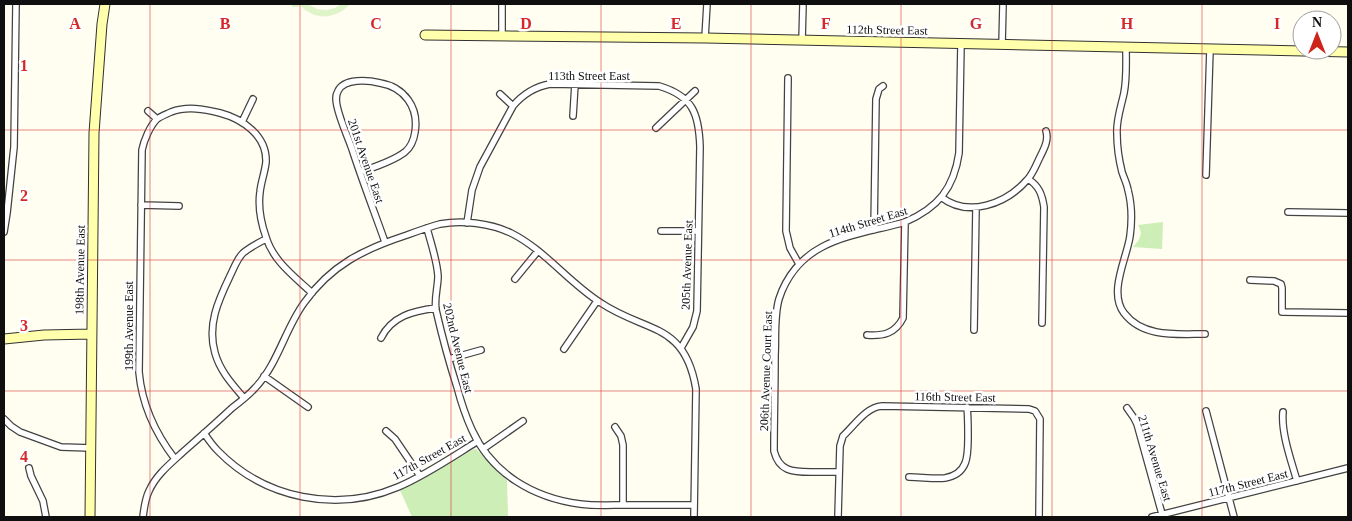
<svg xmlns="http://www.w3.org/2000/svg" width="1352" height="521" viewBox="0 0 1352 521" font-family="'Times New Roman',serif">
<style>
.green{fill:#cdeeb6}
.pitch{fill:#e0f4c9}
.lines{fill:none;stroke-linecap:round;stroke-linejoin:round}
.street-casing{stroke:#424242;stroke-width:8}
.secondary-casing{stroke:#313131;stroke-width:11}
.street{stroke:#fff;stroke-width:5.5}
.secondary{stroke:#ffffac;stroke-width:9}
.grid{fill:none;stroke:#d62828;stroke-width:1;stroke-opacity:0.55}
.labels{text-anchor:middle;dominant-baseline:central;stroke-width:5;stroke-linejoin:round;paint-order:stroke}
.street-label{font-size:12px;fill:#0f0f0f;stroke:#fff}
.grid-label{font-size:16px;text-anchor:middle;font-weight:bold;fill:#d62828;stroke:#fff;stroke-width:5;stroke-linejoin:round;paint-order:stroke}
</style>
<rect width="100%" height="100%" fill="#fffef1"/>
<path class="green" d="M1163 222 1162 249 1133 247C1139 240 1144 235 1138 225Z
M474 449H476L507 480 508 517H412L400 490 431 474Z"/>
<path class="pitch" d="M292 4H308L317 9 326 10 335 8 341 4H350C336 20 313 21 299 4V7H292Z"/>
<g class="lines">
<g class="street-casing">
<path id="street" d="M502 36V4
M705 38 707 4
M802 41 803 4
M1002 45 1003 4
M1126 47C1126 62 1127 78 1124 93 1121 107 1116 120 1117 134 1117 147 1119 160 1122 172 1124 178 1127 184 1128 190 1132 205 1132 221 1130 236 1127 258 1108 292 1124 313 1143 338 1177 334 1205 334
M788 78 786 231 790 248 799 264
M500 94 513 106
M148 111 157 119
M573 116 575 84
M242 122 253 99
M656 128 695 91
M360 172C374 167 392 162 405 152 411 147 414 139 415 132 419 107 404 87 380 83 368 80 344 78 338 91 335 96 336 101 337 106 340 120 347 135 352 149 362 180 374 211 385 242
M1206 175 1210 49
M1028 179C1039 186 1042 194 1044 207L1042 323
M941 197C968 218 1006 204 1027 180 1033 174 1036 165 1040 157 1044 149 1049 140 1046 131
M141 205 179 206
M1288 212 1348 213
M467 223 472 190 480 167 513 106C523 94 534 87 550 84L659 86C693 96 699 114 700 147L697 311 693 327 681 348
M427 228C431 244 437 260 438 276 438 287 434 299 436 310 442 336 449 362 457 387 461 402 466 417 472 430 492 474 534 498 580 504 595 506 611 505 626 505 649 505 672 505 694 505
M874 230 876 99 879 89 883 86
M661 231H698
M4 232 7 213 14 147 16 4
M515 279 538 251
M1250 280 1274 281 1281 284 1282 288V312L1348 313
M974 330 976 208
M867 335C883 336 895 334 903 318L905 222
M381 338C392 316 413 311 436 308
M564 349 597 301
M449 359 481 350
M264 376 308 407
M244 398C232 384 220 371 215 353 207 325 218 301 230 276 234 268 237 259 243 253 250 247 258 243 266 239
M1127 408 1134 418 1137 424 1162 514
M1206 411 1234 517
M1283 412C1281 433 1291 460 1297 481
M4 419 11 426 20 432 61 447 91 448
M615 427 621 436 623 445V505
M386 431 395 439 420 476
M204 433C208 439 213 446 218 451 265 499 337 513 398 487 426 475 452 457 478 441
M483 449 523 421
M175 459C155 433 142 406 139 372L142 150C144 140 150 126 157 119 161 116 167 114 171 112 187 106 204 109 220 113 243 119 267 136 266 162 265 172 261 182 260 192 258 207 261 223 266 237 273 261 295 277 312 293
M29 468 31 476 43 501 46 517
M839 472C829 472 820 472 811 472 792 472 779 471 774 451 774 419 775 387 775 355 776 337 774 316 779 299 786 277 801 258 822 247 846 234 878 230 905 222 938 208 954 188 959 153L961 44
M909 477C921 477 933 479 945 478 969 474 968 454 968 435 968 426 968 416 967 407
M143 517C144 509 145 499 149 491 156 475 170 464 183 452 200 437 216 423 232 408 240 402 248 396 255 388 278 364 285 329 304 303 331 265 364 249 407 235 418 231 429 227 440 224 462 220 490 223 511 233 545 250 569 283 601 303 646 333 685 322 696 389L694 517
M838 517 840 446 843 436C854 426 866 407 882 406L1029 409 1035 411 1040 419 1039 517
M1152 517 1348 468"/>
</g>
<g class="secondary-casing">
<path id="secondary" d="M425 35 705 38 1348 52
M4 339 44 335 92 334
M90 517 94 133 102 24 105 4"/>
</g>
<use href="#street" class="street"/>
<use href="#secondary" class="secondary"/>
</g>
<path class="grid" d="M150 4V517M300 4V517M451 4V517M601 4V517M751 4V517M901 4V517M1052 4V517M1202 4V517M4 130H1348M4 260H1348M4 391H1348"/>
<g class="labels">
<g class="street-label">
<text transform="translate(887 30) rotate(1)">112th Street East</text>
<text x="589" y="76">113th Street East</text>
<text transform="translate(366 161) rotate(71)">201st Avenue East</text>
<text transform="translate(868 222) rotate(-17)">114th Street East</text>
<text transform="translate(687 265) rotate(-88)">205th Avenue East</text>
<text transform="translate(80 270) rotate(-89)">198th Avenue East</text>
<text transform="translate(129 326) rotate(-90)">199th Avenue East</text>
<text transform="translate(458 348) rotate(76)">202nd Avenue East</text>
<text transform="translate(766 371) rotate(-88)">206th Avenue Court East</text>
<text transform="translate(955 397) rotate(1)">116th Street East</text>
<text transform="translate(429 457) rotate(-29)">117th Street East</text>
<text transform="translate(1155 458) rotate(73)">211th Avenue East</text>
<text transform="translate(1248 483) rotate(-14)">117th Street East</text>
</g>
</g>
<g class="grid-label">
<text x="75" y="29">A</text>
<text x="225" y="29">B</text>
<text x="376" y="29">C</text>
<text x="526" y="29">D</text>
<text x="676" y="29">E</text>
<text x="826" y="29">F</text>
<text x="976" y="29">G</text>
<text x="1127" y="29">H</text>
<text x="1277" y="29">I</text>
<text x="24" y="71">1</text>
<text x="24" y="201">2</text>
<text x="24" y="331">3</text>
<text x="24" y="462">4</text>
</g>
<rect width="1352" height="521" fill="none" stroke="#0f0f0f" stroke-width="10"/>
<g transform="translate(1317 35)"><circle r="24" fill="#ffffff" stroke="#9f9f9f"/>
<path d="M0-4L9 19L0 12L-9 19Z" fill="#cd2519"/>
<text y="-8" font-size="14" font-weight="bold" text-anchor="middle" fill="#0f0f0f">N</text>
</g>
</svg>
